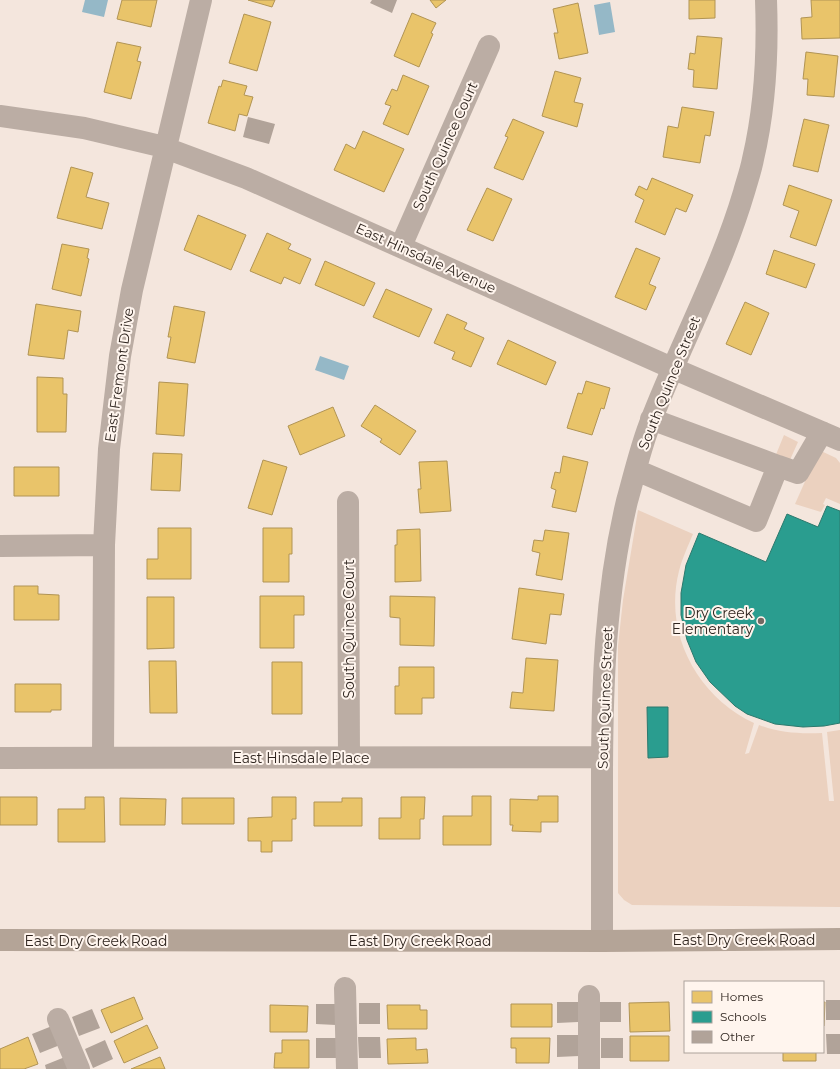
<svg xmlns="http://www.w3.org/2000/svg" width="840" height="1069" viewBox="0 0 840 1069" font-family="Montserrat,sans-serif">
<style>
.green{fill:#ebd1bf}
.water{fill:#95b8c7}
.homes{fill:#e9c46a;stroke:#b19454}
.schools{fill:#2a9d8f;stroke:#2c796d}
.building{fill:#b1a399}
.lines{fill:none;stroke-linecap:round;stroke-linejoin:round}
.minor{stroke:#bbada4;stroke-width:22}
.major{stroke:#b4a497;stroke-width:22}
.poi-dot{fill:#746962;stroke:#fff5ee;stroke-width:1.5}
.labels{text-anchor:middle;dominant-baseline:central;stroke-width:4;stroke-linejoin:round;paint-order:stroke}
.street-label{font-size:14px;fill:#2f251f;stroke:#fff5ee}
.poi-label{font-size:14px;fill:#2f251f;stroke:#fff5ee;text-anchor:end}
</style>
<rect width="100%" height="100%" fill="#f4e6dd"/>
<path class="green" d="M784 435 798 442 789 462 775 457Z
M819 450 836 458 840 463V504L826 498 823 504 825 505 821 512 795 504Z
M638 510 693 534C688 546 682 559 679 571 663 634 698 697 754 723L745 754 749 753 759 725C780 733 800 734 822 733L829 801H834L827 732 840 730V907L632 905 624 900 618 893V646L623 600Z"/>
<path class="water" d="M85 0H108L104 17 82 12Z
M610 2 615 32 599 35 594 5Z
M320 356 349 366 344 380 315 370Z"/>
<path class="homes" d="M122 0H157L151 27 117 19Z
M248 0H275L272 7Z
M430 0H446L436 8Z
M689 0H715V18L689 19Z
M811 0H840V38L802 39 801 18 812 17Z
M578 3 588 53 559 59 554 33H558L553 9Z
M412 13 436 23 431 33 433 34 419 67 394 56Z
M244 14 271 22 257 71 229 63Z
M697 36 722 38 717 89 693 87 694 70 688 69 690 53 695 54Z
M117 42 141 47 137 61 141 62 131 99 104 92Z
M806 52 838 56 834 97 807 95 808 79H803Z
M555 71 581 78 574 102 583 104 577 127 542 116Z
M403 75 429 86 408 135 383 124 391 106 385 104 392 89 397 91Z
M223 80 247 86 244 95 253 97 247 116 239 114 235 131 208 123 219 86 221 87Z
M682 107 714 112 710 136 705 135 700 163 663 157 668 126 678 128Z
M513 119 544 132 523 180 494 168 508 137 505 136Z
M804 119 829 125 818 172 793 166Z
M363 131 404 149 384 192 334 170 346 144 355 149Z
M71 167 93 173 86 197 109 203 102 229 57 218Z
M652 178 693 195 686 212 676 208 665 235 635 222 644 200 635 195 639 186 647 190Z
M789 185 832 200 816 246 790 237 799 211 783 205Z
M487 188 512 199 493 241 467 230Z
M198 215 246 235 231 270 184 250Z
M267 233 291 244 288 249 311 259 300 284 284 277 281 284 250 271Z
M62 244 89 249 87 258 89 259 81 296 52 289Z
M636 248 660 258 649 284 656 287 646 310 615 297Z
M774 250 815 264 806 288 766 274Z
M325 261 375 283 364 306 315 285Z
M386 289 432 309 419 337 373 317Z
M745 302 769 313 751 355 726 344Z
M36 304 81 311 78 332 68 330 64 359 28 355Z
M174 306 205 312 195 363 167 358 171 337H168Z
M447 314 467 323 464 329 484 338 471 367 452 359 455 352 434 343Z
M508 340 556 362 546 385 497 364Z
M37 377 63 378V394H67L66 432H37Z
M586 381 610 388 604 409 601 408 592 435 567 428 578 393 582 394Z
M159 382 188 384 184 436 156 434Z
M375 405 416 431 400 455 380 442 382 439 361 426Z
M333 407 345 436 300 455 288 426Z
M153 453 182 454 180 491 151 490Z
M563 456 588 462 576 512 552 507 556 490 551 488 555 472 560 473Z
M263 460 287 467 272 515 248 508Z
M447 461 451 511 420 513 418 489H421L419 462Z
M14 467H59V496H14Z
M158 528H191V579H147V559H158Z
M263 528H292V554H289V582H263Z
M420 529 421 581 395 582V545H397V530Z
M545 530 569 533 562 580 536 575 540 553 532 551 534 540 543 541Z
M14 586H38V594L59 595V620H14Z
M519 588 564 594 561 615 550 614 546 644 512 639Z
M260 596H304V615H294V648H260Z
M390 596 435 597 434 646 400 645V618L390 617Z
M147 597H174V648L147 649Z
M526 658 558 660 554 711 510 708 512 692 523 693Z
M149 661H176L177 713H150Z
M272 662H302V714H272Z
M399 667H434V698H422V714H395V686H399Z
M15 684H61V710H51V712H15Z
M472 796H491V845H443V816H472Z
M538 796H558V822H541V832L512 831 513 825H510V799L538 800Z
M0 797H37V825H0Z
M85 797H104L105 842H58V809H85Z
M272 797H296V819H292V841H272V852H261V841H248V818L272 817Z
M401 797H425L424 819H420V839H379V818H401Z
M120 798 166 799 165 825H120Z
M182 798H234V824H182Z
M342 798H362V826H314V802H342Z
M134 997 143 1019 111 1033 101 1010Z
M669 1002 670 1031 630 1032 629 1003Z
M823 1002H825L824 1026H823Z
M511 1004H552V1027H511Z
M270 1005 308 1006 307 1032H270Z
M387 1005H420V1010H427V1029H388Z
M147 1025 158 1048 124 1063 114 1041Z
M630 1036H669V1061H630Z
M28 1037 38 1064 24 1069H0V1049Z
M416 1038V1050L427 1049 428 1063 388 1064 387 1039Z
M511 1038H550L549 1063H516V1048H511Z
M282 1040H309V1068H274L275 1053H282Z
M783 1052H816V1061H783Z
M160 1057 165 1069H131Z"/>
<path class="schools" d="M827 506 840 511V723L824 726 803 727 775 724 747 714 735 706 710 682 696 662 687 640 681 615V593L686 565 699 533 766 562 787 514 818 527Z
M647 707H668V757L648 758Z"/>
<path class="building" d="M372 0H397L392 13 370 3Z
M248 117 275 124 269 144 243 137Z
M826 1000H840V1020H826Z
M557 1002H578V1022L557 1023Z
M600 1002H621V1022H600Z
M359 1003H380V1024H359Z
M316 1004H337L336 1025 316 1024Z
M92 1009 100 1028 79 1036 72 1017Z
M52 1026 60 1045 40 1053 32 1034Z
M826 1034H840V1054H827Z
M557 1035H578L579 1056 557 1057Z
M358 1037H380L381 1058H359Z
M316 1038H337V1058H316Z
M601 1038H623V1058H601Z
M105 1040 113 1059 93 1068 85 1049Z
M65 1057 70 1069H46L45 1065Z"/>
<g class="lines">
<path class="minor" d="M0 116 84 128 160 146 246 178 672 368 840 440
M401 246 489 46
M778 466 798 473 822 432
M636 470 756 521 778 466 651 419
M348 502 349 757
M0 546 104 545
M0 758 602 757
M103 758 104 545 109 449 120 356 132 290 201 0
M602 941C602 888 602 834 602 781 602 687 605 593 627 501 634 476 640 450 649 426 679 347 720 273 744 192 747 181 751 170 753 159 765 108 768 53 766 0
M345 988 347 1069
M589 996V1069
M58 1019 79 1069"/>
<path class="major" d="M0 940 602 941 840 939"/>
</g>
<circle class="poi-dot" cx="761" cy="621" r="4"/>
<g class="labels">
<g class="street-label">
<text transform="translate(445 146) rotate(-66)">South Quince Court</text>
<text transform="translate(426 258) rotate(24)">East Hinsdale Avenue</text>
<text transform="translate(119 375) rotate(-82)">East Fremont Drive</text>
<text transform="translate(669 383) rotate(-68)">South Quince Street</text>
<text transform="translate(349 629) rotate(-90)">South Quince Court</text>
<text transform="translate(605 698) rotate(-88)">South Quince Street</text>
<text x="301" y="758">East Hinsdale Place</text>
<text x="744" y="940">East Dry Creek Road</text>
<text x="96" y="941">East Dry Creek Road</text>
<text x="420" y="941">East Dry Creek Road</text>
</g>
<g class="poi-label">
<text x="753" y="613">Dry Creek<tspan x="753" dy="16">Elementary</tspan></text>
</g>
</g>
<rect x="684" y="981" width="140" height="72" fill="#fff5ee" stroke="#aca29b"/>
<rect x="692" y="991" width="20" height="12" fill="#e9c46a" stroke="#aca29b"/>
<text x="720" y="1001" font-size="12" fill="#2f251f">Homes</text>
<rect x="692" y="1011" width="20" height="12" fill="#2a9d8f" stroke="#aca29b"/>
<text x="720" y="1021" font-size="12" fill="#2f251f">Schools</text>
<rect x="692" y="1031" width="20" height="12" fill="#b1a399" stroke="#aca29b"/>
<text x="720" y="1041" font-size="12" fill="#2f251f">Other</text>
</svg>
